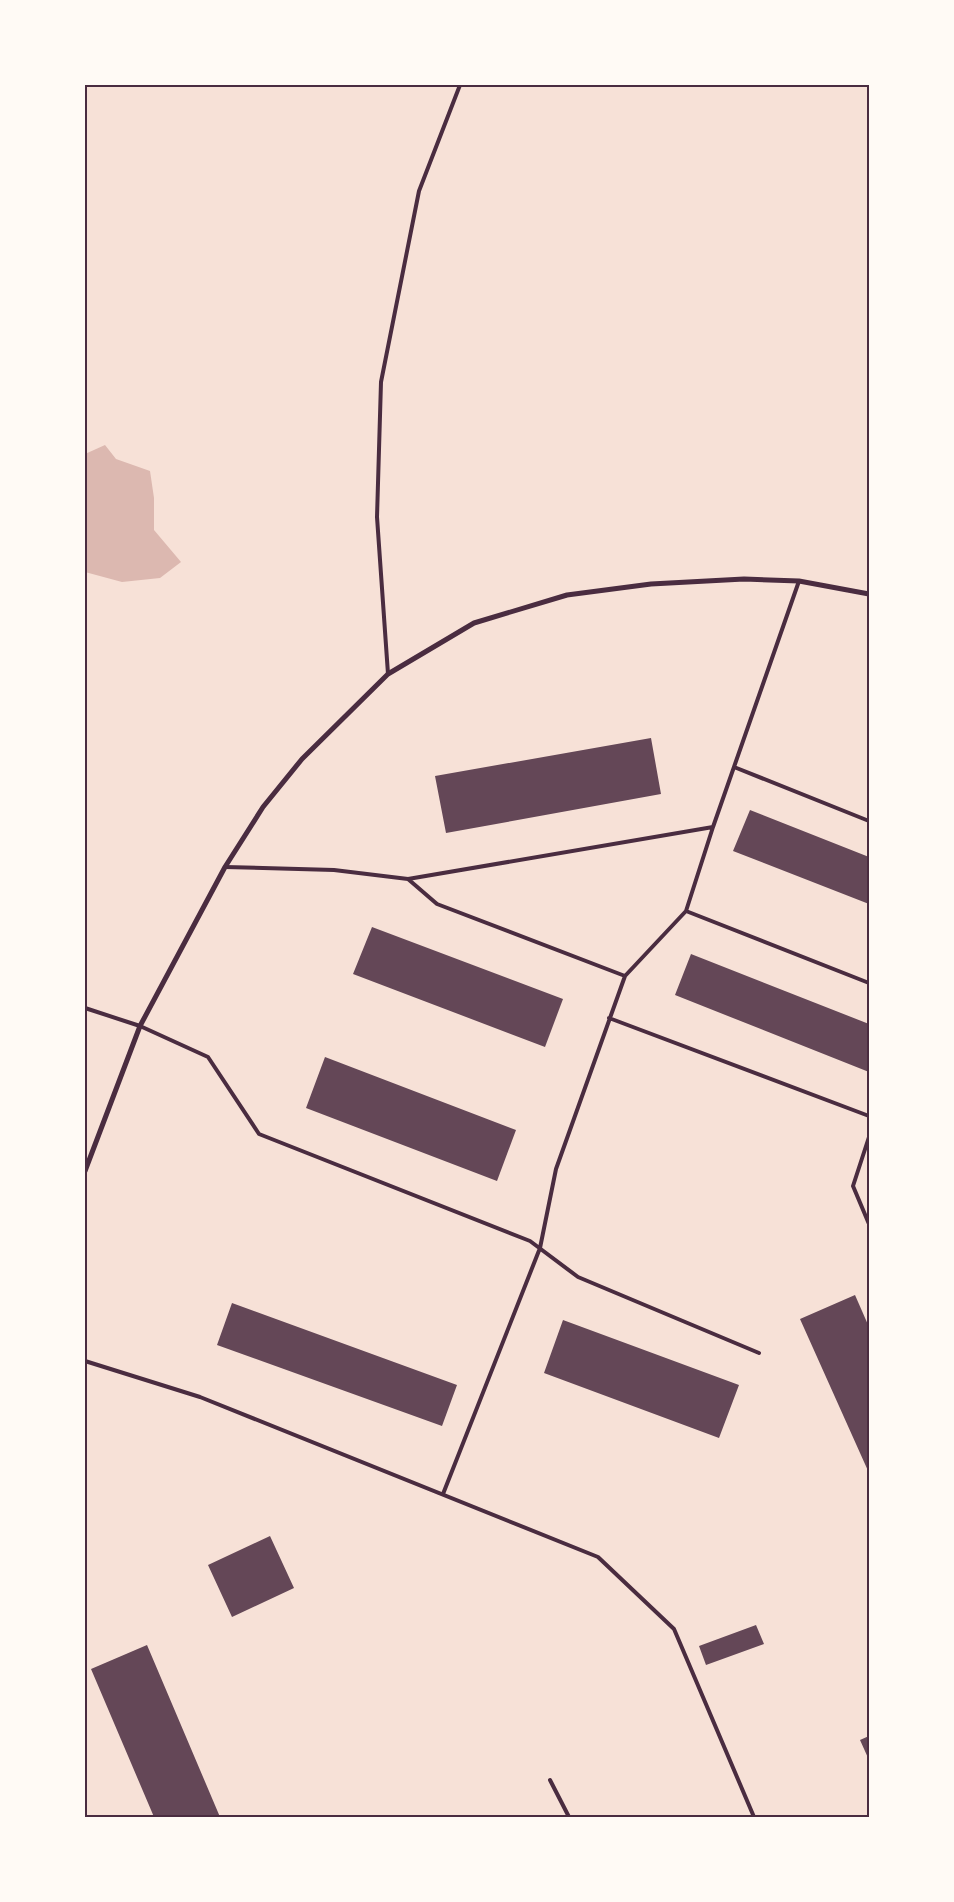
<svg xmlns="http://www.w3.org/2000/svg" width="954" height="1902" viewBox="0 0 954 1902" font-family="Arial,sans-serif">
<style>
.water{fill:#dcb8b0}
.building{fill:#644757}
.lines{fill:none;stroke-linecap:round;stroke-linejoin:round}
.service{stroke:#4a2c40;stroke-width:4}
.minor{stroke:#4a2c40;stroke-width:5}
.neatline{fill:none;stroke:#4a2c40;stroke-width:2}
</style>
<rect width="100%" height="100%" fill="#f7e1d7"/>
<path class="water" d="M105 445 116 459 150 471 154 498V530L181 562 160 578 122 582 85 572V454Z"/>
<path class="building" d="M651 738 661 794 446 833 435 776Z
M750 810 869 857V904L733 851Z
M372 927 563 999 545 1047 353 974Z
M691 954 869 1024V1072L675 995Z
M325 1057 516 1130 497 1181 306 1108Z
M855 1295 869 1327V1473L800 1319Z
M232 1303 457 1385 442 1426 217 1345Z
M563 1320 739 1385 719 1438 544 1373Z
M270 1536 294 1588 232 1617 208 1565Z
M756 1625 764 1644 706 1665 699 1646Z
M147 1645 220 1817H154L91 1669Z
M869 1736V1760L860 1740Z"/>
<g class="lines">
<path class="service" d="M388 674 377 517 381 382 419 191 460 85
M734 767 869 821
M713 827 686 911 869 983
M225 867 334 870 408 879 713 827 799 581
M408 879 437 904 625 976 556 1169 540 1248 443 1494
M625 976 686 911
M85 1008 140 1026 208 1057 259 1134 530 1241 578 1277 759 1353
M609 1018 869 1116
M869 1137 853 1186 869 1224
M85 1361 200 1397 598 1557 674 1629 754 1817
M550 1780 569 1817"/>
<path class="minor" d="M85 1171 140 1026 225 867 263 807 302 759 388 674 474 623 567 595 651 584 744 579 799 581 869 594"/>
</g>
<rect width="954" height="1902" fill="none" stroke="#fffaf5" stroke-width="172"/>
<rect x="86" y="86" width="782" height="1730" class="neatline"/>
</svg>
